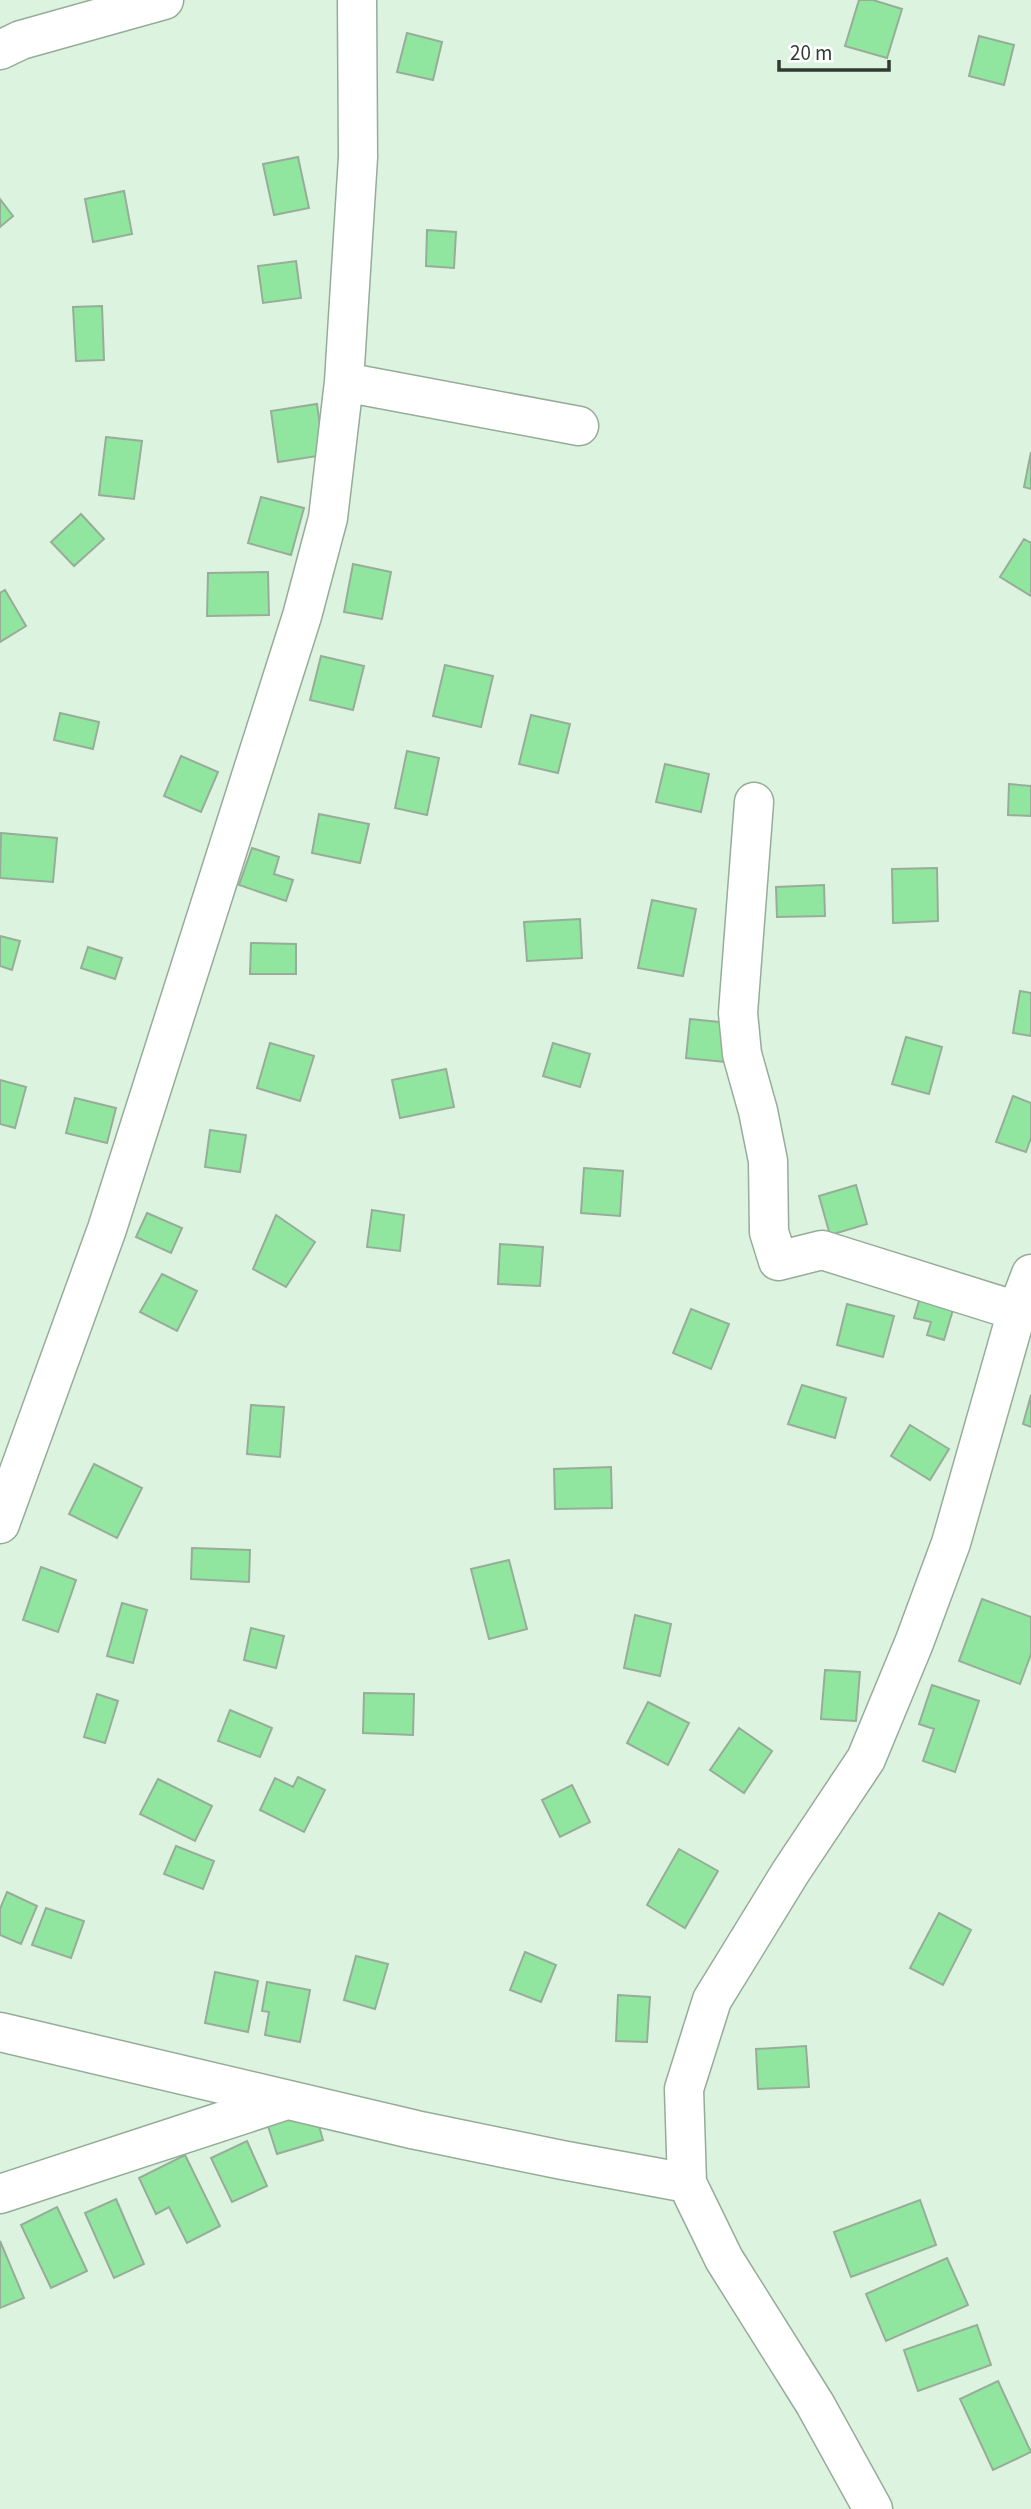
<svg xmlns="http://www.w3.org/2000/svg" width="1031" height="2509" viewBox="0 0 1031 2509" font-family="'Source Sans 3',sans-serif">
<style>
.building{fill:#91e69f;stroke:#97ad99;stroke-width:2}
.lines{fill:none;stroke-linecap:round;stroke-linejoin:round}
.minor-casing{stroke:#96ac98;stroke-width:41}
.minor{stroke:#fff;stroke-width:38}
</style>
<rect width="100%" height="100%" fill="#dcf4df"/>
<path class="building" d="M859 0H873L902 9 887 58 845 46Z
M407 33 442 42 433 80 397 72Z
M979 36 1014 45 1004 85 969 76Z
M298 157 309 208 274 215 263 164Z
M124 191 132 234 93 242 85 199Z
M0 199 13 216 0 227Z
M427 230 456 232 454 268 426 266Z
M296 261 301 298 263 303 258 266Z
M102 306 104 360 76 361 73 307Z
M317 404 324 455 278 462 271 411Z
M106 437 142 441 134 499 99 495Z
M1031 452V489L1024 487Z
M261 497 304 508 291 555 248 543Z
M81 514 104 539 74 566 51 542Z
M1024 539 1031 543V596L1000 577Z
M353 564 391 572 382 619 344 612Z
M268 572 269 615 207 616 208 573Z
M5 590 26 626 0 642V593Z
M321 656 364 666 353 710 310 700Z
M445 665 493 676 481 727 433 716Z
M60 713 99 722 93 749 54 740Z
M531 715 570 724 558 773 519 764Z
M407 751 439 758 427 815 395 808Z
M181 756 218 772 201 812 164 796Z
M665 764 709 774 701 812 656 802Z
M1009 784 1031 786V816L1008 815Z
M319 814 369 824 360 863 312 853Z
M1 833 57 838 53 882 0 878Z
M252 848 279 857 274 874 293 880 286 901 239 885Z
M937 868 938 921 893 923 892 869Z
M824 885 825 916 777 917 776 887Z
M652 900 696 909 683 976 638 968Z
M580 919 582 958 527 961 524 922Z
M0 936 20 941 12 970 0 966Z
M251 943 296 944V974H250Z
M88 947 122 958 115 979 81 968Z
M1020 991 1031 993V1036L1013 1033Z
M690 1019 729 1023 725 1062 686 1058Z
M906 1037 942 1047 929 1094 892 1084Z
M270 1043 314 1056 300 1101 257 1088Z
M553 1043 590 1054 580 1087 543 1076Z
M446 1069 454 1107 400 1118 392 1080Z
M0 1080 26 1087 15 1128 0 1124Z
M1013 1096 1031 1103V1138L1026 1152 996 1142Z
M75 1098 116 1108 107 1143 66 1133Z
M210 1130 246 1135 240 1172 205 1167Z
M584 1168 623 1171 620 1216 581 1213Z
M856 1185 867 1224 830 1235 819 1196Z
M372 1210 404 1215 400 1251 367 1247Z
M147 1213 182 1228 171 1253 136 1237Z
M276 1215 315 1242 286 1287 253 1269Z
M500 1244 543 1247 540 1286 498 1284Z
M162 1274 197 1291 177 1331 140 1312Z
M921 1294 955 1303 944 1340 927 1335 931 1322 914 1318Z
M847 1304 894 1316 883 1357 837 1345Z
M691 1309 729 1324 711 1369 673 1353Z
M802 1385 846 1398 835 1438 788 1424Z
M1031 1395V1427L1023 1424Z
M251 1405 284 1407 280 1457 247 1454Z
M910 1425 949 1449 930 1480 891 1456Z
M94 1464 142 1488 117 1538 69 1514Z
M611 1467 612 1508 555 1509 554 1469Z
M192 1548 250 1550 249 1582 191 1579Z
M509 1560 527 1629 489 1639 471 1569Z
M41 1567 76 1580 58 1632 23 1620Z
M982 1599 1031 1617V1654L1020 1684 959 1661Z
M122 1603 147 1610 133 1663 107 1656Z
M635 1615 671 1624 660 1676 624 1668Z
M251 1628 284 1636 276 1668 244 1660Z
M825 1670 860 1672 856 1721 821 1719Z
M932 1685 979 1701 955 1772 923 1761 934 1729 919 1724Z
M364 1693 414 1694 413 1735 363 1733Z
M97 1694 118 1701 105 1743 84 1737Z
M648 1702 689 1723 668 1765 627 1743Z
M230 1710 272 1728 260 1757 218 1741Z
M739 1728 772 1751 744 1793 710 1770Z
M298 1777 325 1790 304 1832 260 1810 275 1778 293 1787Z
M158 1779 212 1806 195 1841 140 1814Z
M572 1785 590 1822 560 1837 542 1800Z
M176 1846 214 1861 203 1889 164 1874Z
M679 1849 718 1871 685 1928 647 1905Z
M7 1892 37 1906 21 1944 0 1935V1909Z
M46 1908 84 1921 71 1958 32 1945Z
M939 1913 971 1930 943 1985 910 1968Z
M525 1952 556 1965 541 2002 510 1990Z
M356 1956 388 1964 375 2009 344 2000Z
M215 1972 258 1981 248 2032 205 2023Z
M267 1982 310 1990 300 2042 265 2035 269 2012 262 2011Z
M618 1995 650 1997 647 2042 616 2041Z
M806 2046 809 2087 758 2089 756 2049Z
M314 2109 323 2140 277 2154 267 2123Z
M247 2141 267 2186 232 2202 211 2158Z
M185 2155 220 2226 187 2243 169 2207 156 2214 139 2178Z
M116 2199 144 2264 114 2278 85 2213Z
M920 2200 936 2245 851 2277 834 2232Z
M57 2207 87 2271 51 2288 21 2225Z
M0 2241 24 2298 0 2308Z
M947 2258 968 2305 886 2341 866 2294Z
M977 2325 991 2365 918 2391 904 2350Z
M998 2381 1031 2452 993 2470 960 2399Z"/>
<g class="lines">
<g class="minor-casing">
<path id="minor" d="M0 50 21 40 164 0
M344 382 579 426
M754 802 738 1013 742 1054 758 1111 768 1161 769 1232 778 1261 822 1250 1017 1311
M0 1524 107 1229 302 616 328 518 344 382 358 157 357 0
M0 2032 416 2130 562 2160 687 2183
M0 2194 287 2100
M873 2509 815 2404 724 2259 687 2183 684 2089 712 2000 790 1873 866 1759 914 1643 951 1543 1017 1311 1031 1274"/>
</g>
<use href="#minor" class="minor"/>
</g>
<path d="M779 60v10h110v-10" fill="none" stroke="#313a32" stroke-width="3.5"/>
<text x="790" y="60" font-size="21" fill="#313a32" stroke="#ffffff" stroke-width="5" paint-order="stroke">20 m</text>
</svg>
